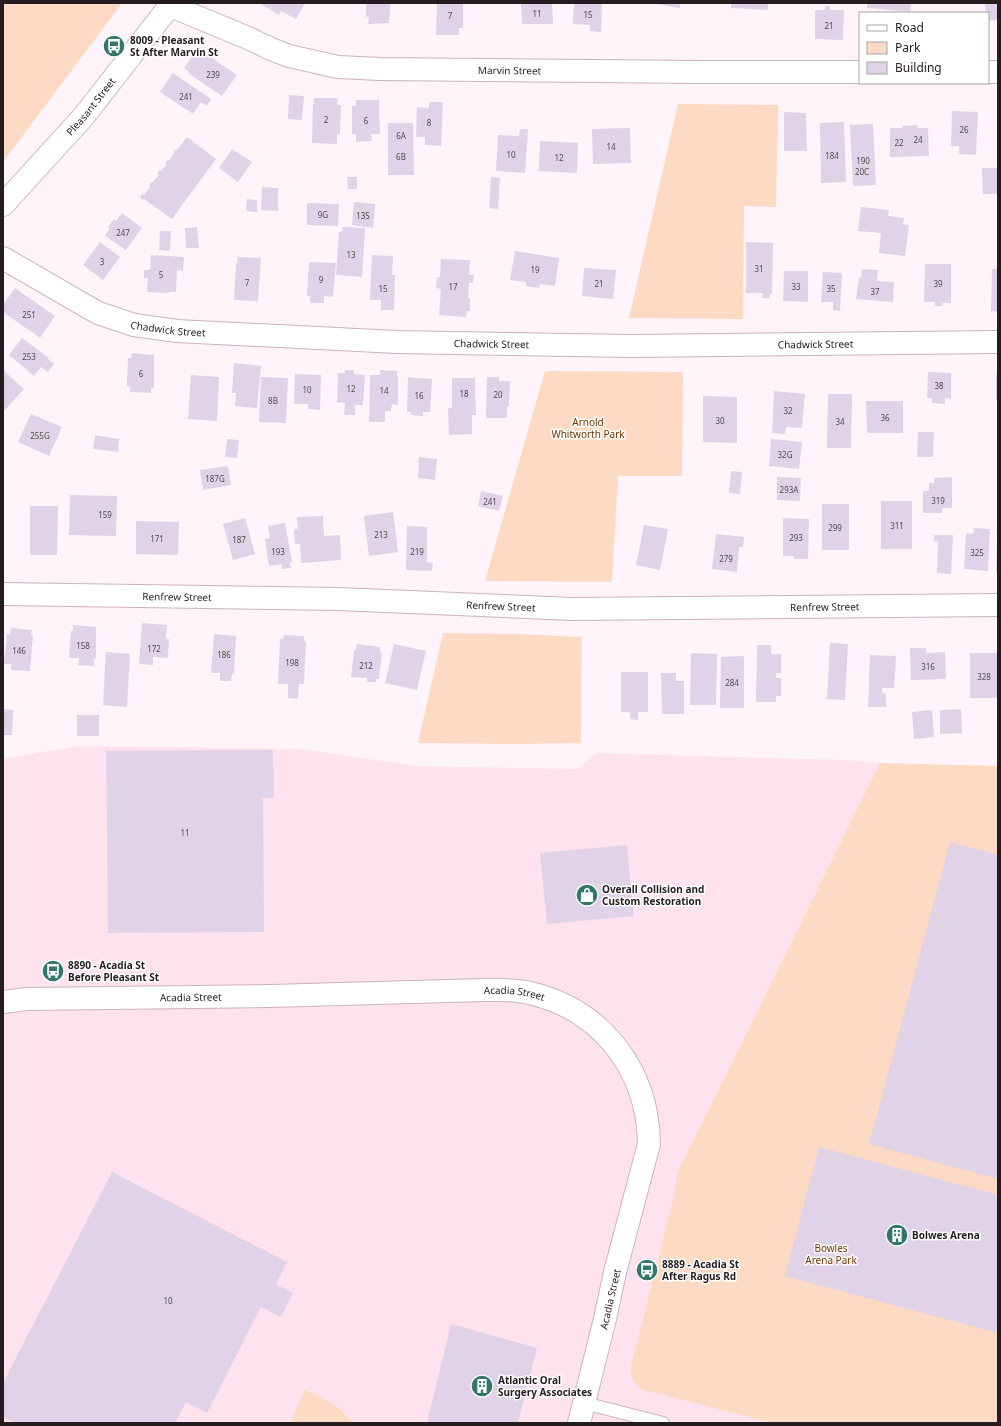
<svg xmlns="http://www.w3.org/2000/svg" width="1001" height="1426" viewBox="0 0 1001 1426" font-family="'Noto Sans',sans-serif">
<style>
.built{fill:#fee3ef}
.green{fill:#fcdac3}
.building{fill:#e0d2e7}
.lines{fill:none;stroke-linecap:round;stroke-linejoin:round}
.service-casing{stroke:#cbb3bd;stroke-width:14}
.minor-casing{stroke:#cbb3bd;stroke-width:24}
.secondary-casing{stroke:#cbb3bd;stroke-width:24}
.service{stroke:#fff;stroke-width:12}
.minor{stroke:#fff;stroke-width:22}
.secondary{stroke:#fff;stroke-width:22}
.labels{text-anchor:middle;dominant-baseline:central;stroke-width:3;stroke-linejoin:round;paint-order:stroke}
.number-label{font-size:8px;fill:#544a52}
.poi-label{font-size:10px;font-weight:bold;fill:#251c20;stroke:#fff;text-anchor:start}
.street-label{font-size:10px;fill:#251c20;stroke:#fff}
.park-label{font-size:10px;fill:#6d3600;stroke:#fff}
</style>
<rect width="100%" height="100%" fill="#fff4f9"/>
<path class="built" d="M78 746 301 749 416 766 579 769 595 753 846 760 880 763 678 1171 677 1183 633 1379 637 1386 643 1390 773 1423H353L347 1414 305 1390 291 1423H3V759Z"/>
<path class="green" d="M3 3H122L3 162Z
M678 104 778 105 776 207 744 206 743 319 629 318Z
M545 371 683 372 682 476H618L612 582 485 581Z
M443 633 519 634 582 637 581 743 518 744 418 743Z
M880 763 998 766V1423H773L643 1390C634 1386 631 1377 631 1367L674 1196 678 1171Z
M304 1390C323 1397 341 1407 353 1423H291Z"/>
<path class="building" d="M259 3H305L296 19 281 11 279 15Z
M366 3H392L390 5V17L389 18V23L368 24 369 17H366Z
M437 3H463V28H459V35H436Z
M521 3H552L553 24H522Z
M574 3H602L601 32 590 31V25L573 24Z
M649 3H680V8Z
M731 3H768V10L731 8Z
M867 3H911L910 12 867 8Z
M985 3H998V20L988 21V13H986Z
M825 6H830V10H844L843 40 815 39V10H825Z
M197 50 202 53 203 52 237 75 222 96 188 73 189 72 184 68Z
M173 73 211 99 207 106 201 102 193 114 160 92Z
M289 95 304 96 302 120 288 119Z
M314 98H338L337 105H341L340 134H337V144L312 143 313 104H314Z
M356 100H379L380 134H371L372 141 356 142V134H352V106H356Z
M429 102H443L441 146 425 145V137H416L417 107 429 108Z
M952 111 978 112 976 155 959 154V146H951Z
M784 112 806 113 807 151H784Z
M844 122 846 182 821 183 820 123Z
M388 123H413L414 175H388Z
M873 124 876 185 853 186 850 125Z
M917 125V128H928L929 156 890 157V128H902V126Z
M630 128 631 163 593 164 592 129Z
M520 129H528L525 173 496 171 498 135 519 136Z
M187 137 216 159 172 219 144 199 143 200 140 198 142 194 144 195 150 187 149 186 151 182 152 183 159 175 157 174 160 170 161 171 167 164 165 163 168 160 169 161 174 153 173 152 176 149 177 150Z
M540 141 578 143 577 173 539 171Z
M232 149 252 162 238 182 219 168Z
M982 168H998V194H983Z
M347 177H357V189H348Z
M491 177 500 178 498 209 489 208Z
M262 187 278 188V211L261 210Z
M247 199 257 200V212L246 211Z
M354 202 375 204 373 228 352 225Z
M307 203 339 204 338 226 307 225Z
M861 207 889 210 888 216 904 218 903 224 909 225 905 256 879 253 881 233 858 231Z
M122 213 142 228 126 250 105 236 110 228 108 227 114 219 116 221Z
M197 227 199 248H186L185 228Z
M342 227 365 228 362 277 336 275 339 232 343 231Z
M160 231H171L170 251 159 250Z
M100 242 120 257 103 280 83 265Z
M746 242 773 243 772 294H770V298H762L763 293H746Z
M515 251 559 258 555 286 540 284 539 288 526 286V282L510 280Z
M151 255 184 257 183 271 177 270 176 292H169V293L147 292 148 278H144V270H150Z
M372 255 393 256 392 275H395L394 310H381V300H370Z
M238 257 261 258 258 301 234 300 236 264H237Z
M441 259 470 260 469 275H474L473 283H469L468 298H470V311H467L466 317 439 315 441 289 436 288 437 277H440Z
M309 262 336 263 333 297 324 296V303H310V296H307Z
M925 264H951V303H942V306H935V302H924Z
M584 268 616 270 613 299 582 296Z
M862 269 878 270 877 281 894 282 893 302 856 299 859 278H861Z
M992 269H998V312L991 311Z
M784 271H808V302L783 301Z
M823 272 842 273 840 311 833 310V302H821Z
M15 288 55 316 40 338 3 312V305Z
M22 338 49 358 48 359 54 364 48 372 41 367 34 376 9 355Z
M132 353 154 355V388H151V393L130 392V387L127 386 128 358H131Z
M234 363 261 366 257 408 235 406 236 393H232Z
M3 370 24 389 4 411 3 410Z
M345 370H354V374L365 375 363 405H355V415H344L345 403 337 402 338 373H345Z
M380 370 397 371V376H398V405L392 404 391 411H385V422H369L370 375H380Z
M928 372 951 373V399L945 398V404L932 403V398H927Z
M295 374 321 375 320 410 308 409V404H294Z
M996 374H998V400H996Z
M191 375 219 377 217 421 188 419Z
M261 377 288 378 286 423 259 422Z
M408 377 432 379 430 412H423V416L411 415V412H407Z
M487 377H499V381H510L509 406 507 407V418H486Z
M452 378H475L476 415H472V434L449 435 448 408H452Z
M774 391 805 394 802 428 786 427 785 434 772 433Z
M828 394H852L851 448H827Z
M703 396 737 397V443L703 442Z
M866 401H903V433H867Z
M31 414 62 427 49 456 18 442Z
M918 432H934L933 457H917Z
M95 435 119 439 118 452 93 449Z
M227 439 239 440 237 458 225 457Z
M771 439 802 442 799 469 769 466Z
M419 457 437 459 435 480 418 478Z
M228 466 231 485 203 490 200 470Z
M731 471 742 472 740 494 729 493Z
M777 477 801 478 800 501 777 500Z
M952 477V508H942V513H923V491H929V483H934V478Z
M481 491 503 496 499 511 478 506Z
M70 495 117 496 116 536 69 535Z
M881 501H912V549H881Z
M822 504H849V550H822Z
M30 506H58L57 555H30Z
M393 512 398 552 369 556 364 516Z
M323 516 324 536 340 535 341 560 301 563 300 544H295L294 529H298L297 517Z
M245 518 255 554 233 560 223 524Z
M783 518 809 519 808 559H794V556H783Z
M136 521 179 522 178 555 136 554Z
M285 523 292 562H290L291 568 282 569V564L269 566 265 539 270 538 268 526Z
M644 525 668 529 660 570 636 565Z
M407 526 427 527V562L433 563 432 571 406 570Z
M974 528 990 529 988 571 964 569 966 533 973 534Z
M716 534 744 537 743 547H739L737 572 712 569Z
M934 535H953L951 574 937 573 938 541H934Z
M997 547H998V571H996Z
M142 623 167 625 166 639H169L168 658 153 657V665L139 664Z
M73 625 96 627V659H94V666L78 665 79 658H69L71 631H73Z
M11 628 32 630 31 636H33L30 671 11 670V664H4L7 634 10 635Z
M214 634 236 636 234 674H232L231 681H220V673H211Z
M284 635 304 636V641H306L304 684H299L298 699 288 698V684H278L280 639H283Z
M830 643 848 644 845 700 827 699Z
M357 644 380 647V652L382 653 379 679H376V682H367V678L351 677 354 650H356Z
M394 644 426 651 417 690 385 683Z
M757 645H771V654H781V673H776V678H781V696H776V702H756Z
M910 648H926V653L945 652 946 679 911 680Z
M106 652 130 654 127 707 103 705Z
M691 653 717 654 716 705H690Z
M970 653H998V698H970Z
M870 655 896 656 894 688H882V693L886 694V707H868Z
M744 656V708H720L721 657Z
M621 672H648V712H638V720L630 719V712H621Z
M661 673H676V681H684V714H662Z
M3 709 13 710 12 735H3Z
M961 709 962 733 940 734V710Z
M932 710 934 737 914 739 912 712Z
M77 715H99V736H77Z
M273 750 274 798H263L264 932 108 933 106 751Z
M950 842 998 855V1179L869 1144Z
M627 845 634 916 547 924 540 853Z
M819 1147 998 1195V1333L785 1276Z
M112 1172 287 1262 276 1284 293 1293 281 1317 261 1307 207 1413 186 1402 175 1423H15L3 1417V1383Z
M451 1324 537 1348 518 1423H427Z"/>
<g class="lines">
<g class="service-casing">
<path id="service" d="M584 1403 663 1423"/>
</g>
<g class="minor-casing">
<g id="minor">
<path id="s1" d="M171 6 248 38 271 49 289 56 338 67 380 69 702 72H860"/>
<path d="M988 72H998"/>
<path id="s2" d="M3 258 98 313 134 325 177 331 397 342 632 346 998 342"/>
<path id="s3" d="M3 594 339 599 572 609 998 605"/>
<path id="s4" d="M3 1002 27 999 270 996 484 990C499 990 515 989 530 993 602 1010 648 1070 649 1144L615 1272 605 1319 579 1423"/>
</g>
</g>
<g class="secondary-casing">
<g id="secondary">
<path id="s5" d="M3 205 84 116 172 3"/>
</g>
</g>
<use href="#service" class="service"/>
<use href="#minor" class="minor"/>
<use href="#secondary" class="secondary"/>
</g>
<defs>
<g id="bus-disc" transform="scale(1.15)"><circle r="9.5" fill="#33776a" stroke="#fff"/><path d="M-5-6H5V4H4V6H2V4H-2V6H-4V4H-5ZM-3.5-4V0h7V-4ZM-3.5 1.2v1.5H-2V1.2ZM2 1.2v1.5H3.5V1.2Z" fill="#fff"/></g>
<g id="shop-disc" transform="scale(1.15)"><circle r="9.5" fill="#33776a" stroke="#fff"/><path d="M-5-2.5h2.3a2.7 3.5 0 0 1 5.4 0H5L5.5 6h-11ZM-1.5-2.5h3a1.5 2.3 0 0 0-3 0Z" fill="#fff"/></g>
<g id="building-disc" transform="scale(1.15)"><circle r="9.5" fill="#33776a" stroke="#fff"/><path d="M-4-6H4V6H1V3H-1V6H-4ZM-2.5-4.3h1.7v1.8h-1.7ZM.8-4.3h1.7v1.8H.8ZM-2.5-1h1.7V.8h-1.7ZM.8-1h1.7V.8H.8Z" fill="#fff"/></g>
</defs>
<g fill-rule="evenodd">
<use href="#bus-disc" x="114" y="46"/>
<use href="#shop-disc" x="587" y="895"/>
<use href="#bus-disc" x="53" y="971"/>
<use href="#building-disc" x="897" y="1235"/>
<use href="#bus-disc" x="647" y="1270"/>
<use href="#building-disc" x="482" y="1386"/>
</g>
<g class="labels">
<g class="number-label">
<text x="537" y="13">11</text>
<text x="588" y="14">15</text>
<text x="450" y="15">7</text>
<text x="829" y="25">21</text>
<text x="213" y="74">239</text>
<text x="186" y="96">241</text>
<text x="326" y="119">2</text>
<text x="366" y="120">6</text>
<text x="429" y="122">8</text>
<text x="964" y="129">26</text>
<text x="401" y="135">6A</text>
<text x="918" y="139">24</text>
<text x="899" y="142">22</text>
<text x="611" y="146">14</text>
<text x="511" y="154">10</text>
<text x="832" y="155">184</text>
<text x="401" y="156">6B</text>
<text x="559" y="157">12</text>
<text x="863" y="160">190</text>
<text x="862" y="171">20C</text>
<text x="323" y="214">9G</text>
<text x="363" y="215">13S</text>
<text x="123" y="232">247</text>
<text x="351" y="254">13</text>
<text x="102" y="261">3</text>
<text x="759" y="268">31</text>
<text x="535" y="269">19</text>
<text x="161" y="274">5</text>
<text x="321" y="279">9</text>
<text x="247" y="282">7</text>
<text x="599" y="283">21</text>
<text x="938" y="283">39</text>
<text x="453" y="286">17</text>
<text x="796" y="286">33</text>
<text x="383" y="288">15</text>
<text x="831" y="288">35</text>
<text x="875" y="291">37</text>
<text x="29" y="314">251</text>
<text x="29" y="356">253</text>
<text x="141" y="373">6</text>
<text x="939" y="385">38</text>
<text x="351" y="388">12</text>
<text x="307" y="389">10</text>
<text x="384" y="390">14</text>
<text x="464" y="393">18</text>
<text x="498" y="394">20</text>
<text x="419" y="395">16</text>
<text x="273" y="400">8B</text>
<text x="788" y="410">32</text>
<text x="885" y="417">36</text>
<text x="720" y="420">30</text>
<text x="840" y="421">34</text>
<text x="40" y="435">255G</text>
<text x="785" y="454">32G</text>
<text x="215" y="478">187G</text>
<text x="789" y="489">293A</text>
<text x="938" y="500">319</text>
<text x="490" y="501">241</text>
<text x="105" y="514">159</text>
<text x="897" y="525">311</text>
<text x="835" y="527">299</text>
<text x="381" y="534">213</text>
<text x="796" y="537">293</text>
<text x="157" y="538">171</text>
<text x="239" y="539">187</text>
<text x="278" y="551">193</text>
<text x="417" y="551">219</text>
<text x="977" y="552">325</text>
<text x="726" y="558">279</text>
<text x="83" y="645">158</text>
<text x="154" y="648">172</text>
<text x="19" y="650">146</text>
<text x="224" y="654">186</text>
<text x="292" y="662">198</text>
<text x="366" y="665">212</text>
<text x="928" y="666">316</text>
<text x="984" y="676">328</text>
<text x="732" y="682">284</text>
<text x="185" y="832">11</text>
<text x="168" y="1300">10</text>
</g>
<g class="poi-label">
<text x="130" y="40">8009 - Pleasant<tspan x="130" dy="12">St After Marvin St</tspan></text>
<text x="602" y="889">Overall Collision and<tspan x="602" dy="12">Custom Restoration</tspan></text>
<text x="68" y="965">8890 - Acadia St<tspan x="68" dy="12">Before Pleasant St</tspan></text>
<text x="912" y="1235">Bolwes Arena</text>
<text x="662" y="1264">8889 - Acadia St<tspan x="662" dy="12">After Ragus Rd</tspan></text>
<text x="498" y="1380">Atlantic Oral<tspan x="498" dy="12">Surgery Associates</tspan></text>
</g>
<g class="street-label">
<text stroke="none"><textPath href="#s1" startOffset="350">Marvin Street</textPath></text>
<text stroke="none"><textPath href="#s5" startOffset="132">Pleasant Street</textPath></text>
<text stroke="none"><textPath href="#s2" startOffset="182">Chadwick Street</textPath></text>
<text stroke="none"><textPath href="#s2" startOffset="506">Chadwick Street</textPath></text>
<text stroke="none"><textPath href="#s2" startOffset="830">Chadwick Street</textPath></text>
<text stroke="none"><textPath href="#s3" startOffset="174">Renfrew Street</textPath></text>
<text stroke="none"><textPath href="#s3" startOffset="498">Renfrew Street</textPath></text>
<text stroke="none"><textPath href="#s3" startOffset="822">Renfrew Street</textPath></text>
<text stroke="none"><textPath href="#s4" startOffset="512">Acadia Street</textPath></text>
<text stroke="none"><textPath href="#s4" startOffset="188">Acadia Street</textPath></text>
<text transform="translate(610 1299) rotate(-77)">Acadia Street</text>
</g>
<g class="park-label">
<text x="588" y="422">Arnold<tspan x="588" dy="12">Whitworth Park</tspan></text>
<text x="831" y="1248">Bowles<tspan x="831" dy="12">Arena Park</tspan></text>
</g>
</g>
<rect width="1001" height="1426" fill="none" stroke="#251c20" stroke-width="8"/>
<rect x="859" y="12" width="130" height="72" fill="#ffffff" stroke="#a8a4a6"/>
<rect x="867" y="25" width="20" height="6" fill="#ffffff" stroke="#a8a4a6"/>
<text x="895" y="32" font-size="12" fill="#251c20">Road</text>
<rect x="867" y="42" width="20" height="12" fill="#fcdac3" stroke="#a8a4a6"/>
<text x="895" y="52" font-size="12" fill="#251c20">Park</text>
<rect x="867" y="62" width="20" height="12" fill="#e0d2e7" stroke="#a8a4a6"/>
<text x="895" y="72" font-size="12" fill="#251c20">Building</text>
</svg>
